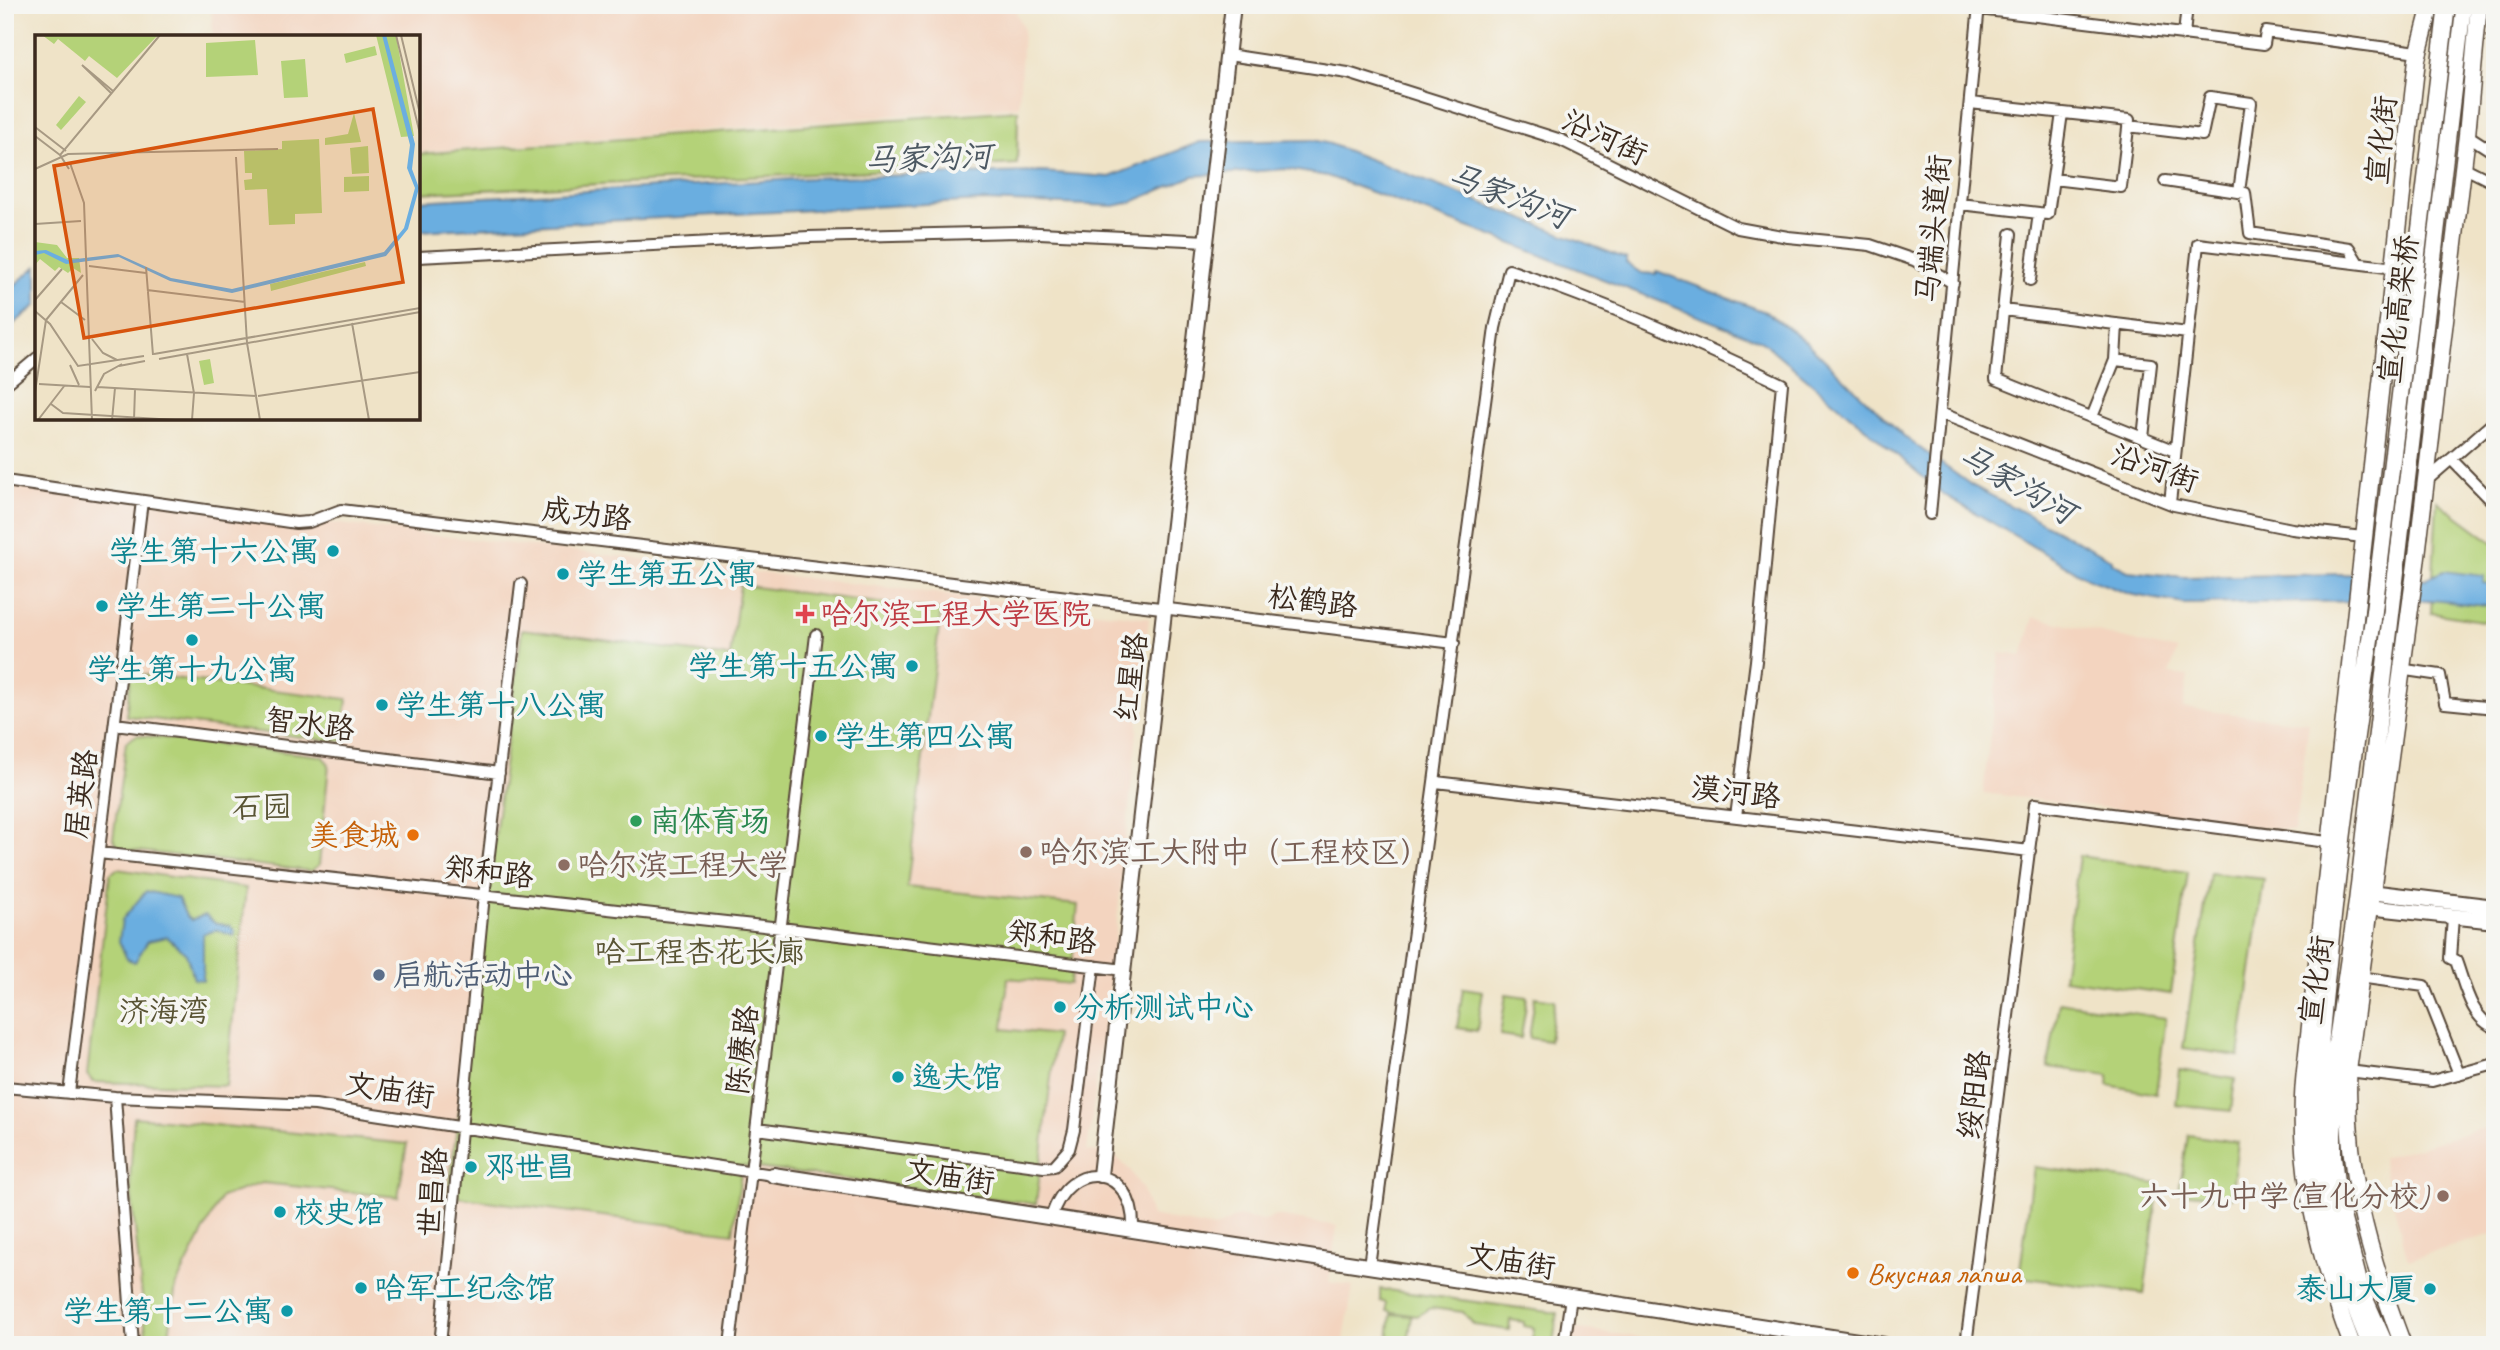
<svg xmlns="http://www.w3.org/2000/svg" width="2500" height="1350" viewBox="0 0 2500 1350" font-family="Caveat,'LXGW WenKai TC',sans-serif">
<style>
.built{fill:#f3d4bf}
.green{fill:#b4d278;stroke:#787e4b;stroke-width:2}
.water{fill:#6baee0;stroke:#536c7f;stroke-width:2}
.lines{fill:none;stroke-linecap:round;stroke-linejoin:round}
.minor-casing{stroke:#564637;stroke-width:14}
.major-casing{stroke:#564637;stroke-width:18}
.highway-casing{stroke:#564637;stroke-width:19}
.minor{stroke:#fff;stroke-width:10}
.major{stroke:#fff;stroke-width:14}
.highway{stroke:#fff;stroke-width:16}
.highway-bridge-casing{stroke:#564637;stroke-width:19;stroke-linecap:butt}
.highway-bridge{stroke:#fff;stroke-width:16}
.culture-dot{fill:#0f9aa8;stroke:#f6f6f2;stroke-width:2.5}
.health-dot{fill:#e0444e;stroke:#f6f6f2;stroke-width:2.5}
.leisure-dot{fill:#2e9e5b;stroke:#f6f6f2;stroke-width:2.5}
.food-dot{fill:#e8710a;stroke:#f6f6f2;stroke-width:2.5}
.education-dot{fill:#8d6e63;stroke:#f6f6f2;stroke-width:2.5}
.service-dot{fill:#5c6f8a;stroke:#f6f6f2;stroke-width:2.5}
.labels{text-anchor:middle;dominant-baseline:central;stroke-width:7;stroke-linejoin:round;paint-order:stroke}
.street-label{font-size:30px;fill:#3b2a1e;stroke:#f6f6f2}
.culture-label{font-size:30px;fill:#0d838f;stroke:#f6f6f2;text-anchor:start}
.health-label{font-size:30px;fill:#be3a42;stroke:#f6f6f2;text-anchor:start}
.park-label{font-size:30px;fill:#595434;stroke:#f6f6f2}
.leisure-label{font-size:30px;fill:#27864d;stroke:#f6f6f2;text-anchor:start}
.food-label{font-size:30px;fill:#c56008;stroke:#f6f6f2;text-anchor:end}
.education-label{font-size:30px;fill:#785e54;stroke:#f6f6f2;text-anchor:start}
.service-label{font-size:30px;fill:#4e5e75;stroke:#f6f6f2;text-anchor:start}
.water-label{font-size:32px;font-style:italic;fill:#4c5862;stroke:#f6f6f2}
.inset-road{fill:none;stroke:#a79983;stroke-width:2}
.view{fill:#d7540e;fill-opacity:0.15;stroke:#d7540e;stroke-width:3.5}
.inset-edge{fill:none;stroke:#3b2a1e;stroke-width:3.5}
</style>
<rect width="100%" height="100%" fill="#f6f6f2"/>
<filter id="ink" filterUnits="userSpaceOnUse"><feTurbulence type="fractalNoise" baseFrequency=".0143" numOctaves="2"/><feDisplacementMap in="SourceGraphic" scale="14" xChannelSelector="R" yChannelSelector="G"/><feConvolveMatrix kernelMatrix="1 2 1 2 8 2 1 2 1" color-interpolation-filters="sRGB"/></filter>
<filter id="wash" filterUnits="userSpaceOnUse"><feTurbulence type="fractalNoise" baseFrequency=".00686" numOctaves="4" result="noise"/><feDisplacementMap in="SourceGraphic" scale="28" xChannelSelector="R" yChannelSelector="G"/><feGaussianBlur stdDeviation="1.57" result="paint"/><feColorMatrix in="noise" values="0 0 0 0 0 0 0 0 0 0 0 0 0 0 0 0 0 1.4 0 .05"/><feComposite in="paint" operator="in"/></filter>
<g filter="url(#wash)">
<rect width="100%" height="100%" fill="#efe3c7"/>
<path class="built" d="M211 5H1013L1023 28 1019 106 418 152V37H213Z
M5 485 1149 618 1112 968 1087 1151 1112 1153 1130 1170 1143 1190 1151 1216 1215 1228 1238 1216 1263 1221 1276 1216 1337 1226 1329 1282 1353 1286 1343 1345H5Z
M2034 617 2177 651 2169 674 2188 676 2183 708 2309 723 2294 831 1983 793 2000 653 2022 656Z
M2495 1125V1233L2408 1260 2381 1158Z
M1573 1328 1658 1340 1700 1345H1571Z"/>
<path class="green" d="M1018 110 1017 164 418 193V154Z
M2437 501 2495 544V623L2431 613Z
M740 585 941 611 907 887 1078 905 1070 984 1008 978 1003 1029 1056 1035 1036 1204 742 1166 733 1233 448 1196 522 629 730 657Z
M131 673 347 699 342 742 126 716Z
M137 735 322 756 329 764 319 865 311 871 120 849 113 839 126 742Z
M2079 856 2188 872 2171 994 2063 979Z
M117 869 246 888 226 1086 93 1082 87 1075 110 874Z
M2210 873 2264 879 2239 1056 2183 1048Z
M1463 988 1483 991 1477 1031 1457 1028Z
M1506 994 1527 997 1521 1038 1500 1035Z
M1535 997 1555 1000 1549 1041 1529 1038Z
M2059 1002 2166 1018 2156 1094 2108 1085 2109 1075 2048 1067Z
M2180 1070 2235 1079 2231 1111 2176 1105Z
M134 1117 407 1144 398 1197 262 1183 221 1197 176 1285 168 1343 147 1344 130 1181Z
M2188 1135 2238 1142 2231 1198 2179 1193Z
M2034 1167 2159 1184 2144 1294 2019 1277Z
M1380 1289 1557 1313 1553 1345H1531L1534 1328 1524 1326V1322L1510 1320 1509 1330 1474 1325 1463 1312 1431 1308 1417 1316 1386 1311V1303L1380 1301Z
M1391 1314 1412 1316 1408 1342 1388 1339Z"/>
<path class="water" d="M1313 140 1330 144 1627 259 1626 263 1641 273 1656 274 1657 271 1768 313 1806 342 1906 438 1971 485 2112 559V563L2128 571 2184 577 2342 574 2426 579 2443 571 2484 576 2483 583 2495 585V607L2431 600 2184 604 2129 594 2087 578 1943 494 1762 341 1484 233 1327 176 1286 169 1193 176 1132 202 1114 206 982 201 418 231V201L829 177 1042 172 1110 177 1200 142Z
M37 266V305L5 331V293Z
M146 891 178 898 186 916 191 920 205 915 215 923 231 926 235 931 234 936 218 930 203 934V980L194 979 186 954 167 937 148 941 135 962 127 959 119 941 122 920Z"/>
</g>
<g filter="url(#ink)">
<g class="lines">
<g class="minor-casing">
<path id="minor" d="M1979 9 2264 44 2266 32 2418 52
M2184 35 2187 5
M1228 55 1348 73 1561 140 1738 228 1788 237 1870 245 1914 260 1953 283
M1970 103 2129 120 2121 187 2053 179
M2128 126 2202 135 2210 97 2251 103 2239 192
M2467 135 2495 153
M2463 167 2495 183
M2165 181 2245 193 2250 233 2349 248 2358 263
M1960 204 2039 213
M2011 234 1996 379 2175 451
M418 257 809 237 1018 232 1208 241
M2030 280 2039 213 2048 214 2062 113
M2003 310 2188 333
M2115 360 2151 364 2143 438
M6 384 37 358
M1940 413 2174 505 2292 529 2363 537
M2092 417 2115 360 2117 324
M2451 459 2495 504
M5 481 296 523 309 522 341 510 1454 643
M2426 481 2495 421
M2170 503 2198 244 2395 268
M1930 514 1979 5
M2399 669 2440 675 2445 703 2495 708
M115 724 499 773
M1436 782 2030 851
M99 853 781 928 1124 970
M2453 917 2450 958 2456 961C2464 982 2471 1020 2495 1027
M2359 977 2424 986 2459 1074
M2348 1071 2432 1081 2495 1064
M5 1087 115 1097 315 1105 773 1175
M69 1093 142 501
M115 1097 133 1345
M757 1129 1044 1167 1054 1166 1069 1149 1074 1130 1094 966
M1051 1218C1069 1155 1136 1166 1133 1230
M1369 1266 1495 328 1509 270C1603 302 1693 341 1782 384L1756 661 1736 817
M440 1345 483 905 521 584
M730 1345 816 635
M1564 1345 1571 1297
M1966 1345 2035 804 2335 843"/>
</g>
<g class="major-casing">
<path id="major" d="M2370 892 2495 907
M2368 907 2495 921
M773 1175 1884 1345
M1100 1175 1233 5"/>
</g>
<g class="highway-casing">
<path id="highway" d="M2349 1061C2343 1164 2367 1250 2403 1345
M2306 1063C2293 1158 2318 1257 2352 1345
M2305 1071 2417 59 2431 5
M2348 1071 2416 564 2467 135 2479 5
M2384 1342 2361 1290 2338 1200 2333 1156V1068L2357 902 2463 5
M2370 1345C2342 1278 2322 1207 2318 1135 2316 1071 2323 1008 2330 945 2341 836 2357 727 2373 619"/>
</g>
<use href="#minor" class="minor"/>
<use href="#major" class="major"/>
<use href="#highway" class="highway"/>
<g class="highway-bridge-casing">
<path id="highway-bridge" d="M2373 619 2447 5"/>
</g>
<use href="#highway-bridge" class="highway-bridge"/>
</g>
</g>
<g class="culture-dot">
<circle cx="333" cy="551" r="7"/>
<circle cx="563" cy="574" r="7"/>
<circle cx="102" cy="606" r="7"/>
<circle cx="192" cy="640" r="7"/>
<circle cx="912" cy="666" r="7"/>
<circle cx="382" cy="705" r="7"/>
<circle cx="821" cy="736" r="7"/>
<circle cx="1060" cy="1007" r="7"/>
<circle cx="898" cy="1077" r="7"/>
<circle cx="471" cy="1167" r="7"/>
<circle cx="280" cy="1212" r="7"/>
<circle cx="361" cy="1288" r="7"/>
<circle cx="2430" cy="1289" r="7"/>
<circle cx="287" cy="1311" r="7"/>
</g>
<path class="health-dot" d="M801.5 603.5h7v7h7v7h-7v7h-7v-7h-7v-7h7z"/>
<circle class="leisure-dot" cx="636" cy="821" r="7"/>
<g class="food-dot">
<circle cx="413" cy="835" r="7"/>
<circle cx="1853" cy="1273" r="7"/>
</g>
<g class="education-dot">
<circle cx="1026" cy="852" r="7"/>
<circle cx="564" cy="865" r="7"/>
<circle cx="2443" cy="1196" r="7"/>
</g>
<circle class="service-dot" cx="379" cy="975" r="7"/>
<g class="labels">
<g class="street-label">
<text transform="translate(1605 137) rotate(25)">沿河街</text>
<text transform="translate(2381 140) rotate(-84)">宣化街</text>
<text transform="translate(1933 229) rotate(-85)">马端头道街</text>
<text transform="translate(2398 309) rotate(-83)">宣化高架桥</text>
<text transform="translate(2155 468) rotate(19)">沿河街</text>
<text transform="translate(587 514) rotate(7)">成功路</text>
<text transform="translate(1313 601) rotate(7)">松鹤路</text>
<text transform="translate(1131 677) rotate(-83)">红星路</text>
<text transform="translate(310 724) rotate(7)">智水路</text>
<text transform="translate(1736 792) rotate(7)">漠河路</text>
<text transform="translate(81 794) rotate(-83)">居英路</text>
<text transform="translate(489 872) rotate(6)">郑和路</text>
<text transform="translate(1052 937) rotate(7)">郑和路</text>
<text transform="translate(2316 980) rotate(-82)">宣化街</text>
<text transform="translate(742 1050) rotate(-83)">陈赓路</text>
<text transform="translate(390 1090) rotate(9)">文庙街</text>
<text transform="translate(1974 1095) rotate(-83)">绥阳路</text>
<text transform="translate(950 1176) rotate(9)">文庙街</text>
<text transform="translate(432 1192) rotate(-85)">世昌路</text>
<text transform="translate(1511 1261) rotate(9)">文庙街</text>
</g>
<g class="culture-label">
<text x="319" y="551" text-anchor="end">学生第十六公寓</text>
<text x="577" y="574">学生第五公寓</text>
<text x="116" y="606">学生第二十公寓</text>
<text x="898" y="666" text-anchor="end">学生第十五公寓</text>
<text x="192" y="669" text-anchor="middle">学生第十九公寓</text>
<text x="396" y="705">学生第十八公寓</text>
<text x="835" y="736">学生第四公寓</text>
<text x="1074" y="1007">分析测试中心</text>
<text x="912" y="1077">逸夫馆</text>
<text x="485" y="1167">邓世昌</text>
<text x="294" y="1212">校史馆</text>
<text x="375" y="1288">哈军工纪念馆</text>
<text x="2416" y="1289" text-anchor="end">泰山大厦</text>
<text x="273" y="1311" text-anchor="end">学生第十二公寓</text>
</g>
<g class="health-label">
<text x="821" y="614">哈尔滨工程大学医院</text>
</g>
<g class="park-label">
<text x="262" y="807">石园</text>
<text x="700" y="952">哈工程杏花长廊</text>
<text x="164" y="1011">济海湾</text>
</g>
<g class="leisure-label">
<text x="650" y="821">南体育场</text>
</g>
<g class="food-label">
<text x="399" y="835">美食城</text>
<text x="1867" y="1273" text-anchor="start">Вкусная лапша</text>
</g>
<g class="education-label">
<text x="1040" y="852">哈尔滨工大附中（工程校区）</text>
<text x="578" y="865">哈尔滨工程大学</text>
<text x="2429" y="1196" text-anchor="end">六十九中学(宣化分校)</text>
</g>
<g class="service-label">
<text x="393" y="975">启航活动中心</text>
</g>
<g class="water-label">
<text transform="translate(928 158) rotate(-2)">马家沟河</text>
<text transform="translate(1509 196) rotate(21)">马家沟河</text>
<text transform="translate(2017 484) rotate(30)">马家沟河</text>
</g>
</g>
<g transform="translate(35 35)">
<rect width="385" height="385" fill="#efe3c7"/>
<path d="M7 0H123L82 43 54 21 50 26 23 4 19 9ZM341 0H361L379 101 366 102ZM220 5 223 40 171 42V8ZM340 11 342 20 311 28 309 19ZM270 24 273 62 249 63 246 26ZM44 61 51 67 26 95 21 90ZM319 78 326 107 290 110V103L313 99ZM284 104 287 178 260 179V189L234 190 232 154 210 155 209 145 217 144V138H210L209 116 247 114V106ZM333 111 334 138 317 139 315 113ZM334 141V156L309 157V142ZM0 207 22 210 32 223H44L46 238 38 233 33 238 24 232 20 236 5 224 0 230ZM330 227 331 231 236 256 235 249ZM175 324 179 348 169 350 164 326Z" fill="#b4d278"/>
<path d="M347 0H351L380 109 377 134 384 153 373 194 351 221 197 258 135 246 84 222 31 229 9 218 0 220V216L11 215 33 225 83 219 136 243 197 254 349 217 369 193 380 153 372 133 375 110Z" fill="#6baee0"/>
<path class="inset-road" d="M361 0 385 99M366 0 385 79M76 58 47 30 78 56M0 92 31 116M0 101 25 120M201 122 212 308 225 385M35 128 49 168 57 385M0 134 33 119 243 114M34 134 25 120 125 0M0 189 46 186M54 231 111 238M111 232 118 320M112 255 210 267M0 265 27 234M26 267 50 285M0 276 15 289 43 331 109 321M317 288 334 385M57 304 68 318 82 325M119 319 385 273M152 319 159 358 157 385M124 324 385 277M35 330 44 350M84 331 110 326M4 349 55 352M62 352 222 361M60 356 69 339 87 329M0 357 11 285 48 240M223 361 385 337M16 369 28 378 140 385M3 385 30 350M77 385 80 353M99 385 100 354"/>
<path class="view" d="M338 74 368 247 49 303 19 131Z"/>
<rect width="385" height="385" class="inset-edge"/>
</g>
<rect width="2500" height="1350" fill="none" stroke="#f6f6f2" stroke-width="28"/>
</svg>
